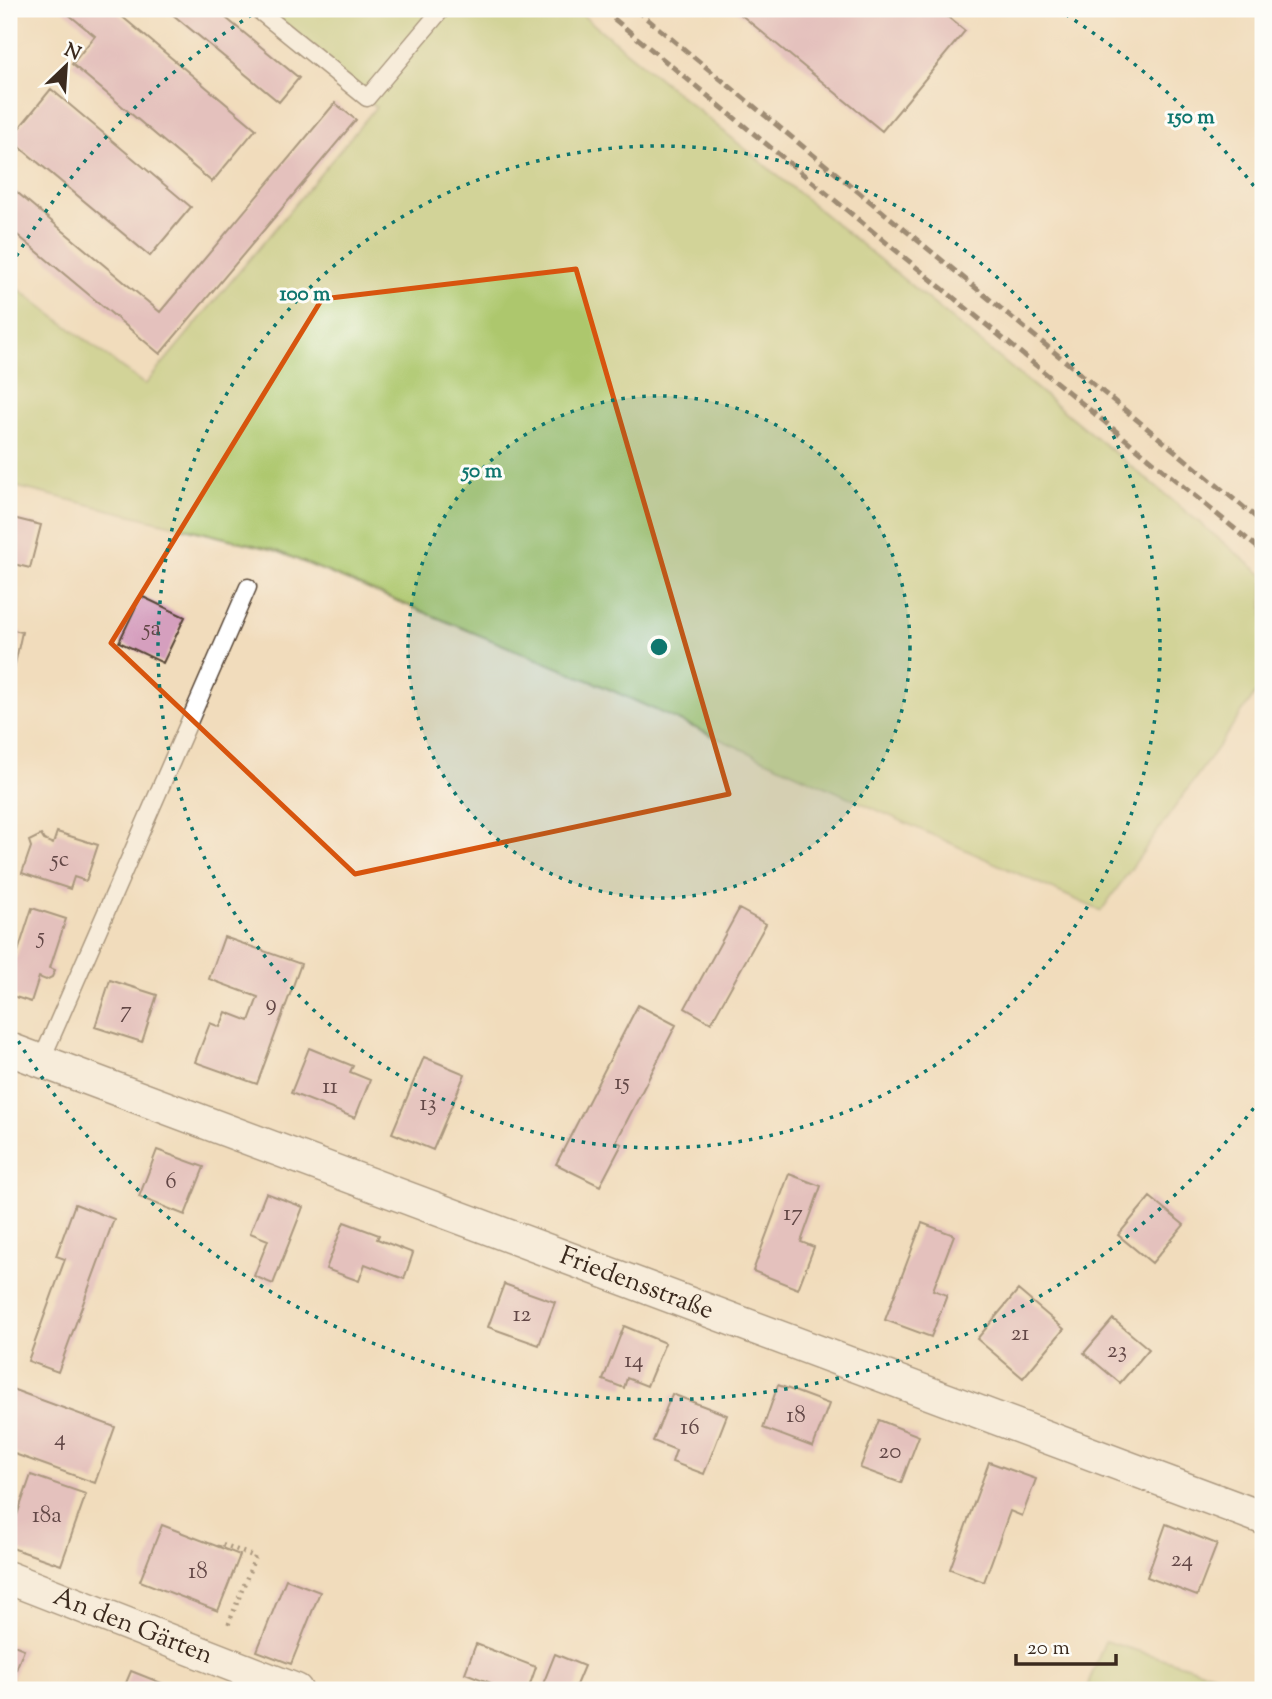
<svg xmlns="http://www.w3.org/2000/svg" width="1272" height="1699" viewBox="0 0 1272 1699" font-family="'Sorts Mill Goudy',serif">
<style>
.green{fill:#adc76d;stroke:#747846;stroke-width:2}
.building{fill:#d59fbe}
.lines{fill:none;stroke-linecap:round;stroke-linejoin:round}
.service-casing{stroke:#564536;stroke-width:19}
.minor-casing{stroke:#564536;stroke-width:35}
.path{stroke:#564536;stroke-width:4.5;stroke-dasharray:2 5;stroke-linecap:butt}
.service{stroke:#fff;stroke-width:16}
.minor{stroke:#fff;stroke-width:32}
.rail{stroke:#3b2a1e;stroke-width:5;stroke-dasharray:10 5;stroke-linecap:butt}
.marked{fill:none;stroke:#d7540e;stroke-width:5;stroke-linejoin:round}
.ring{fill:none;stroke:#0f766e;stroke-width:3.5;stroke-dasharray:3.5 7}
.labels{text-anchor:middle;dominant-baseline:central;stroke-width:6;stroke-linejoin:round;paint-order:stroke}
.number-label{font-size:23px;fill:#624746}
.street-label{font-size:26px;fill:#3b2a1e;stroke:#fdfcf7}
.centre{fill:#0f766e;stroke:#fdfcf7;stroke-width:3.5}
.ring-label{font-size:21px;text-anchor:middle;font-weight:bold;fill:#0f766e;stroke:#fdfcf7;stroke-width:6;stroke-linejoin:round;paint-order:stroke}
</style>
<rect width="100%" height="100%" fill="#fdfcf7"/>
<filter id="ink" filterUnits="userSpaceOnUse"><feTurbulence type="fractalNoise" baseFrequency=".0143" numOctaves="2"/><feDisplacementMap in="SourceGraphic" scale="14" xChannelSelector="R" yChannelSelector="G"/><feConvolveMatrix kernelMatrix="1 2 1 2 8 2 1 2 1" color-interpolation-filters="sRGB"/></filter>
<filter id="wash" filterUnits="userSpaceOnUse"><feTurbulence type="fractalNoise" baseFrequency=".00686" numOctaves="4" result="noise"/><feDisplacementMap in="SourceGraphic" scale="28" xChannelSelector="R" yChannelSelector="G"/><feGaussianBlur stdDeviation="1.57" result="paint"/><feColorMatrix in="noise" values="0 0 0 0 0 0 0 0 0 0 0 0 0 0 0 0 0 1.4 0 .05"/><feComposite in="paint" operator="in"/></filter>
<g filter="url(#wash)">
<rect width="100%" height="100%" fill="#f1dcbc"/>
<path class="green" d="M257 9H575L1263 575V683L1101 911 600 685 274 550 9 485V282L145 385 376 107Z
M1105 1641 1263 1689V1690H1086Z"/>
<g id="blocks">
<path class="building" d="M62 9H113L256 129 212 182 72 64 95 36Z
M166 9H215L299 78 279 102Z
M734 9H938L965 31 882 131Z
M51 89 191 207 150 256 10 139Z
M335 103 356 120 160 354 9 228V194L13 189 160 312Z
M9 517 41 525 30 568 9 563Z
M141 596 185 617 163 663 119 642Z
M9 629 22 632 12 678H9Z
M57 832 98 845 86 881 74 877 70 889 22 873 31 847 29 841 41 835 44 840 53 844Z
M32 908 66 919 50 968 55 970 52 977 46 980 39 977 31 1002 9 995V955L16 958Z
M739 909 766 924 711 1023 685 1008Z
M224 937 301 964 257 1084 195 1062 210 1023 220 1027 226 1012 249 1021 258 997 209 979Z
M110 980 157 995 142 1042 95 1027Z
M638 1005 676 1025 616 1142 622 1144 600 1186 556 1164Z
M309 1048 353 1066 350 1072 370 1080 355 1118 291 1093Z
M424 1057 465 1074 433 1150 392 1133Z
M157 1150 204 1167 185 1215 139 1197Z
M789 1174 821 1186 801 1242 814 1247 798 1289 753 1271Z
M266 1193 303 1207 273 1284 254 1276 268 1240 250 1233Z
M1150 1197 1184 1225 1152 1263 1118 1235Z
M75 1204 114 1219 58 1372 28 1361 65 1259 56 1256Z
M344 1222 379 1235 377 1239 413 1253 404 1279 365 1264 359 1281 326 1269Z
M922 1223 954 1235 933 1290 947 1295 931 1337 885 1320Z
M504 1284 555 1302 539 1345 488 1327Z
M1018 1290 1064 1329 1023 1378 977 1339Z
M1113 1319 1149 1349 1120 1383 1084 1353Z
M624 1326 665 1343 647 1386 627 1378 624 1388 603 1380Z
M778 1385 829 1404 813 1447 763 1428Z
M9 1388 115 1427 95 1483 9 1452Z
M672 1394 727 1415 704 1474 672 1462 676 1450 653 1441Z
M879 1420 919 1436 901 1483 860 1468Z
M989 1462 1036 1479 1022 1516 1010 1511 984 1582 950 1569Z
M31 1475 86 1494 61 1565 9 1547V1538Z
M1166 1524 1217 1544 1197 1596 1147 1577Z
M162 1525 240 1555 218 1611 140 1581Z
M286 1579 320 1592 291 1664 257 1651Z
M9 1643 24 1649 9 1688Z
M476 1644 536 1667 528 1690H488L491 1683 465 1673Z
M555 1654 584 1666 574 1690H558L543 1684Z
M131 1671 174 1688 173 1690H123Z"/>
</g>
</g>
<g filter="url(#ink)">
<use href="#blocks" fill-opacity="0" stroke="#564536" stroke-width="2"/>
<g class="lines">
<g class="service-casing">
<path id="service" d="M257 9 367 98 442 9
M41 1061 248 587"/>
</g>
<g class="minor-casing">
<g id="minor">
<path id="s1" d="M9 1049 1263 1518"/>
<path id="s2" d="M9 1578 296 1690"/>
</g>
</g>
<path class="path" d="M219 1547 220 1543 255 1557 227 1628"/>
<use href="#service" class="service"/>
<use href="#minor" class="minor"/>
<path class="rail" d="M602 9 1263 552
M635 9 1263 523"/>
</g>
</g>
<path d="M0 0H1272V1699H0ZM576 269 729 794 355 874 111 643 322 299Z" fill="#f1dcbc" fill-opacity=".55" fill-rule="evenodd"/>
<path class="marked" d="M576 269 729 794 355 874 111 643 322 299Z"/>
<circle cx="659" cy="647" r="251" fill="#0f766e" fill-opacity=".12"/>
<g class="ring">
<circle cx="659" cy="647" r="251"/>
<circle cx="659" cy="647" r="501"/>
<path d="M1260 1100A752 752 0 0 1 11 1029M11 265A752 752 0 0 1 261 9M1057 9A752 752 0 0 1 1260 194"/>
</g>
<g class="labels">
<g class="number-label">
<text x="152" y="629">5a</text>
<text x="60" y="860">5c</text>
<text x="41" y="937">5</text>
<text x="271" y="1004">9</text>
<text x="126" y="1011">7</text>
<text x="622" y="1083">15</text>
<text x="330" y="1087">11</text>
<text x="428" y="1104">13</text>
<text x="171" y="1182">6</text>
<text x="793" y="1214">17</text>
<text x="522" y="1315">12</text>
<text x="1020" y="1334">21</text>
<text x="1117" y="1351">23</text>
<text x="634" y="1361">14</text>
<text x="796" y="1416">18</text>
<text x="690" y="1428">16</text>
<text x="60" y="1439">4</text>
<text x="890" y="1452">20</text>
<text x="47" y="1516">18a</text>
<text x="1182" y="1560">24</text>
<text x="198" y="1572">18</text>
</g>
<g class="street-label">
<text stroke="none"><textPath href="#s1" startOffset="670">Friedensstraße</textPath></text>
<text stroke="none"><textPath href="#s2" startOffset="133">An den Gärten</textPath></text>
</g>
</g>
<circle cx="659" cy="647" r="10" class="centre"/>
<g class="ring-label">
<text x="1191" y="123">150 m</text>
<text x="305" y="300">100 m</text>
<text x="482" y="477">50 m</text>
</g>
<rect width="1272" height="1699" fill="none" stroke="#fdfcf7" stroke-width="35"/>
<g transform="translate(66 66) rotate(25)" stroke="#fdfcf7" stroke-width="5" paint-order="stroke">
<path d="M0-5L12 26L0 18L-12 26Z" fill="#3b2a1e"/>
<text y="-10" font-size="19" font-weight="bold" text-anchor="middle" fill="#3b2a1e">N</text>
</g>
<path d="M1016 1654v10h100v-10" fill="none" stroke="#3b2a1e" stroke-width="3.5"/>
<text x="1027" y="1654" font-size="21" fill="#3b2a1e" stroke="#fdfcf7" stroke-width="5" paint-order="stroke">20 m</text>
</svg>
